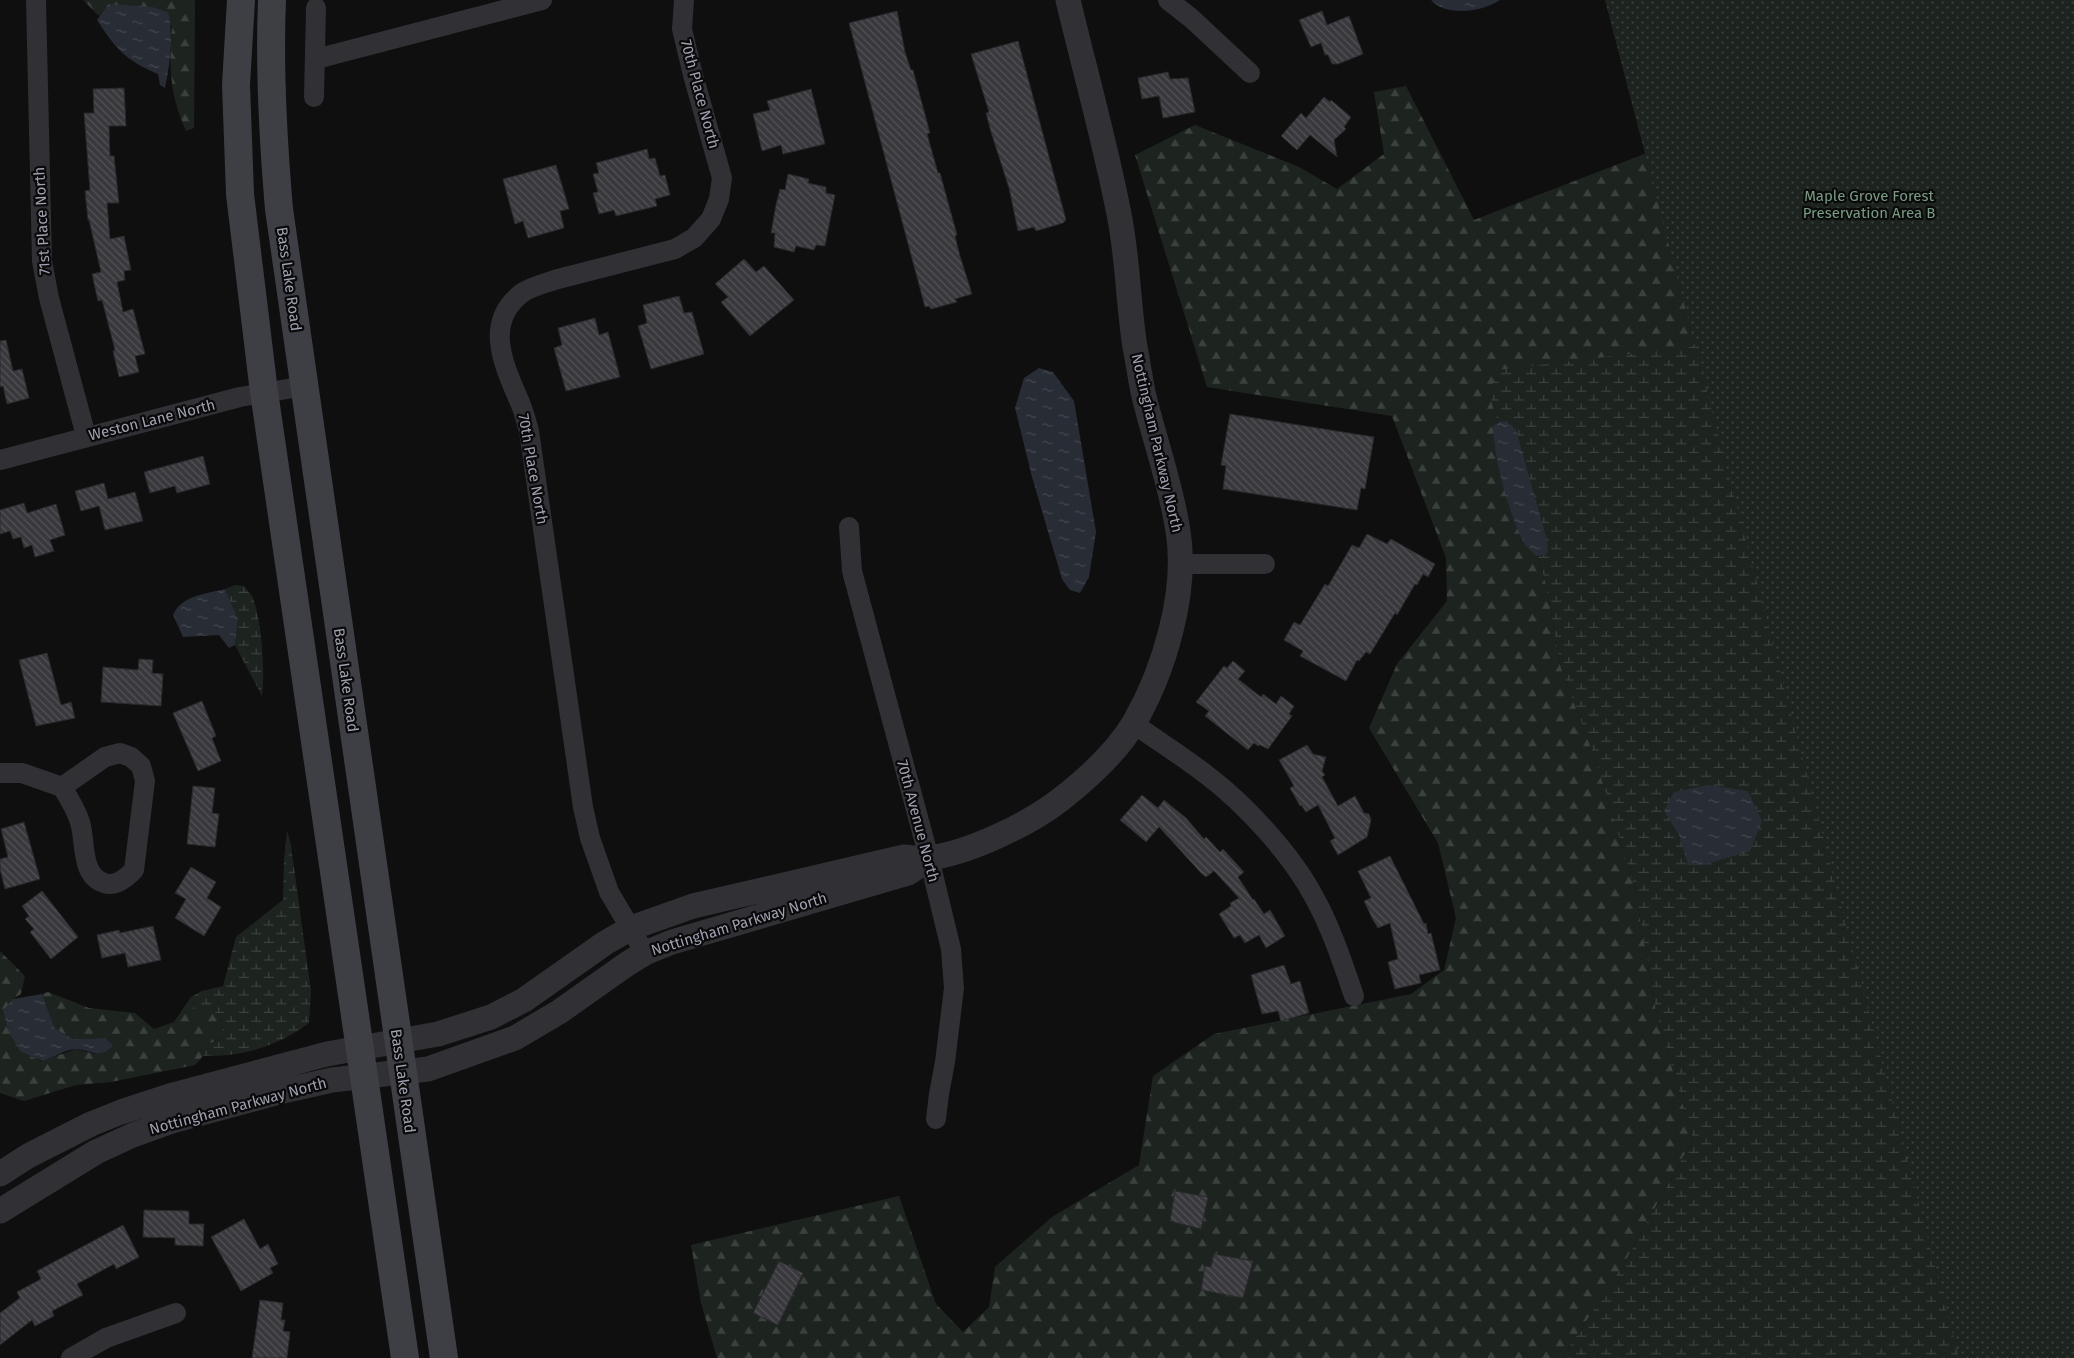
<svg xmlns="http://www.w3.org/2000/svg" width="2074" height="1358" viewBox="0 0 2074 1358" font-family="'Fira Sans',sans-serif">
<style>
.forest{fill:url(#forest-firs)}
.wetland{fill:url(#wetland-marsh)}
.park{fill:url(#park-dots)}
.water{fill:url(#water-ripples)}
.building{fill:url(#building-back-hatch);stroke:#29292c}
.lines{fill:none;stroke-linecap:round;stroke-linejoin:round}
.minor{stroke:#303035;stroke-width:20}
.tertiary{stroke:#303035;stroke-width:25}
.secondary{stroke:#3e3e45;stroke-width:28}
.labels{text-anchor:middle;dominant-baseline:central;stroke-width:4.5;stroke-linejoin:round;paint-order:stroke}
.street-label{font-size:15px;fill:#a0a1b1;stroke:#0a0a0b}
.park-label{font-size:15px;fill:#769c81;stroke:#0a0a0b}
</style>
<defs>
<pattern id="forest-firs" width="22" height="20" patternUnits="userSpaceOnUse" patternTransform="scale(1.25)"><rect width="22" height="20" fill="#1d241f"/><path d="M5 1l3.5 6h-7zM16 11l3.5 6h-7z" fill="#3b413d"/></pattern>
<pattern id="wetland-marsh" width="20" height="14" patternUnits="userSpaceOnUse" patternTransform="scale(1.25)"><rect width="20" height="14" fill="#1d241f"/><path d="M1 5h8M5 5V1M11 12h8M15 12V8" fill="none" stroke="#3b413d"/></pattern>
<pattern id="park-dots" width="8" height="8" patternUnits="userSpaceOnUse" patternTransform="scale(1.25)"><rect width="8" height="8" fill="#1d241f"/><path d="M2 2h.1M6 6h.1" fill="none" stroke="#3b413d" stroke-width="1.8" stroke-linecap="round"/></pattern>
<pattern id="water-ripples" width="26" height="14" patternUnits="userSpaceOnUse" patternTransform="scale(1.25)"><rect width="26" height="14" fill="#282c35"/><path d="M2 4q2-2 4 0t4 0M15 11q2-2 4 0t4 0" fill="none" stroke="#444750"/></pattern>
<pattern id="building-back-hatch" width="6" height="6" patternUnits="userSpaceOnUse" patternTransform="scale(1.25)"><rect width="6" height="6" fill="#39393d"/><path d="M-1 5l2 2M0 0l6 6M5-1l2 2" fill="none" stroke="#525257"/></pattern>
</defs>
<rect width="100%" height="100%" fill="#0f0f10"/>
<path class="forest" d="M83 0H195L194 128 186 131C169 93 169 66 172 26L108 4 99 16Z
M2074 0 2014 272 1490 396 1546 584 1561 668 1597 764 1635 889 1657 1016 1693 1139 1625 1262 1562 1358H717L701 1303 691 1245 899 1196 936 1304 963 1332 989 1307 995 1267 1052 1217 1139 1165 1153 1076 1214 1034 1411 994 1444 970 1456 918 1438 843 1369 728 1397 664 1447 601 1446 558 1392 416 1207 387 1135 155 1195 125 1299 167 1337 189 1384 154 1374 92 1406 86 1474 220 1781 101Z
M0 951 25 976 21 994 13 999 21 1052 42 1061 76 1049 95 1054 105 1038 73 1039 55 1029 42 994 48 992 89 1008 135 1013 154 1029 174 1022 191 997 194 1009H213L222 1022 223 1038 211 1043 200 1045 203 1056 195 1065 111 1082 76 1085 24 1101 0 1093Z"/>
<path class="wetland" d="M1720 343 2074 1358H1562L1625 1262 1693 1139 1657 1016 1635 889 1597 764 1561 668 1546 584 1490 396 1497 370Z
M235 585 244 586C247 590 251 594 253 598 262 622 265 671 262 696L235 645 238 619 225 589Z
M287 830 291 846 311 991 309 1023C279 1046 241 1057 203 1056L200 1045 211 1043 223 1038 222 1022 213 1009H193L191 997 202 991 223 986 236 937 283 900 284 860Z"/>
<path class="park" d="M1605 0H2074V1358H1959Z"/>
<path class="water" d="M1431 0H1500C1482 12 1446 17 1431 0Z
M108 4 152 7 168 12C174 36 170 63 165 88L160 85 158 74C126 61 115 48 97 20Z
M1039 368 1053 372 1074 401 1096 532 1089 577 1080 593 1070 590 1062 579 1032 477 1015 408 1024 378Z
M1501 421 1509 423 1516 430 1547 540 1548 552 1545 555 1536 556C1532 551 1526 547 1523 541 1508 511 1494 459 1493 426Z
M225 589 238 619 235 645 229 648 219 635 183 637 173 615C182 595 206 594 225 589Z
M1708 785 1748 791 1762 821 1750 851 1703 865H1688L1679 835 1664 811 1674 792Z
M42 994 55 1029 73 1039 105 1038 113 1046C97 1060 93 1050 76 1049 65 1049 53 1058 43 1061L21 1052 9 1032 3 1010 13 999Z"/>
<path class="building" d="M897 11 905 52 911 70H913L930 133 927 134 938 173H940L957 235 955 236 960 256 972 294 955 299 957 302 931 309 929 306 925 307 849 23Z
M1322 11 1327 25 1349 16 1363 54 1338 64H1332L1328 55H1325L1321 43 1311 47 1299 20Z
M1018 41 1066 220 1063 223 1036 231 1034 227 1018 231 1009 188 991 132 986 113 989 112 971 54Z
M1168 72 1170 79 1188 78 1195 112 1163 118 1159 96 1142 99 1138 78Z
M124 88 126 126H109L110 156H114L119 203H107L110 239 124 236 131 270 124 271 125 280 117 282 123 312 133 309 145 354 135 356 139 372 119 377 113 351 115 350 102 300 98 301 92 274 101 272 89 220H88L85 191 90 190 84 113H94L93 89Z
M811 89 825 144 783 154 781 145 762 151 753 114 770 110 767 101Z
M1324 97 1330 102 1331 100 1351 117 1344 127 1346 129 1334 140 1337 157 1310 135 1297 150 1281 136 1301 113 1306 118Z
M647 149 649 159 655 158 660 176 665 175 670 195 655 199 657 206 616 216 614 210 599 214 593 193 598 192 593 174 599 173 596 163Z
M556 165 569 209 560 211 564 228 528 238 523 221 515 224 503 179Z
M788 174 809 179 808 183 826 187V193L835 195 825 246 816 245 814 250 796 246 794 252 774 247 775 233H771L776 205 780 189 785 190Z
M744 259 756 272 764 266 794 300 750 336 721 302 728 297 715 284Z
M679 296 684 313 692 312 704 354 651 369 638 326 647 323 643 305Z
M595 318 599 335 608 332 620 377 566 391 554 348 562 345 558 328Z
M6 340 13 371 22 369 29 398 7 404 3 386 0 387V341Z
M1230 414 1374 437 1365 489 1361 488 1357 510 1223 489 1226 466 1221 465Z
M203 456 210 484 177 493 175 486 150 493 144 472Z
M104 483 108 499 135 492 143 521 105 530 99 506 81 511 75 491Z
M24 503 27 513 56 504 65 535 50 540 54 551 35 557 32 545 24 548 21 537 13 539 10 531 0 534V510Z
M1367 534 1387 544 1391 539 1435 564 1428 577 1423 574 1417 585 1415 584 1397 615 1395 613 1370 654 1366 652 1359 661 1357 660 1346 681 1300 656 1303 651 1284 640 1294 622 1300 625 1325 584 1328 586 1352 545 1359 548Z
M47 653 61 705 71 702 75 718 36 726 19 660Z
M139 659 153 660 152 673 163 674 161 706 101 702 103 667 138 670Z
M1233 661 1245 671 1238 679 1261 697 1263 694 1276 704 1281 696 1294 706 1289 714 1292 716 1268 749 1260 745 1258 746 1254 743 1248 750 1205 716 1209 711 1196 702 1224 666 1227 668Z
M202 701 216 736 212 738 221 761 198 771 173 713Z
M1307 745 1313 754 1326 757 1322 771 1325 775 1322 777 1338 806 1355 796 1364 813 1369 814 1371 820 1367 837 1338 855 1330 841 1335 838 1318 805 1306 812 1301 805 1300 806 1290 788 1294 786 1279 760Z
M193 786 215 788 212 813 219 814 215 847 187 844Z
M1142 795 1158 808 1164 800 1186 818 1204 839 1206 837 1220 852 1223 849 1244 872 1238 877 1253 900 1254 899 1264 914 1270 910 1285 936 1266 948 1259 935 1245 943 1240 935 1234 938 1219 914 1231 906 1230 903 1239 898 1214 871 1206 877 1201 873 1159 827 1146 842 1120 820Z
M24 822 40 879 5 889 0 869V859L8 857 1 829Z
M1390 856 1424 924 1426 923 1428 934 1431 933 1440 970 1419 975 1421 983 1395 989 1388 962 1398 959 1390 923 1378 928 1373 920 1364 901 1371 898 1358 871Z
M191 867 216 882 207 898 221 907 204 936 175 918 186 899 175 893Z
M42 891 78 937 51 959 30 932 34 929 25 919 29 916 22 906Z
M153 926 161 960 128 967 125 953 102 958 97 935 119 930 120 933Z
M1284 965 1291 984 1300 981 1309 1013 1281 1021 1278 1011 1262 1014 1251 975Z
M1175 1191 1208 1197 1201 1229 1170 1221Z
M144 1210 189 1211V1224H204L203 1246 175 1245V1238L143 1237Z
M244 1219 260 1249 268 1244 278 1264 270 1268 273 1273 241 1291 211 1237Z
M123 1225 139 1257 116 1269 114 1264 77 1284 83 1295 52 1311 54 1316 35 1326 32 1320 0 1345V1313L20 1298 17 1292 41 1279 37 1271Z
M1214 1254 1253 1261 1243 1298 1201 1290 1205 1266 1211 1267Z
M779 1261 803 1273 778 1325 753 1313Z
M260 1300 283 1303 281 1320H285L283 1331 290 1332 287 1358H252Z"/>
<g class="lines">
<path class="minor" d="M36 0 42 261 49 298 86 436
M1168 0 1191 18 1250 73
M316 59 542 0
M314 97 316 8
M0 460 240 397 305 386
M849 527 852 571 929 858 951 949 954 988 945 1062 939 1094 936 1119
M1180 564H1265
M1134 724C1158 741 1184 757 1208 776 1245 804 1291 854 1313 895 1331 927 1342 961 1354 996
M0 773H22L62 787C69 798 76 810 80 822 86 841 80 875 104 883 116 887 126 878 134 870L145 781 141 766 131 757 120 753 105 757 62 787
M645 953 609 892 590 838 583 807 529 431C526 420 523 408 518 398 503 363 484 322 522 293 532 286 546 283 558 279L675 249 694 238 711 219 719 199 722 178 693 75 682 29 684 0
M71 1358 106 1338 176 1313"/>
<path class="tertiary" d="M0 1174 28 1156 91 1124 121 1112 173 1095 327 1054 438 1034 491 1017 524 1000 605 943 631 928 693 906 904 857C912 858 921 859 929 858 969 853 1029 824 1060 800 1087 779 1116 753 1134 723 1164 671 1188 592 1178 531 1171 484 1154 439 1143 392 1140 377 1138 362 1135 347 1128 303 1128 258 1119 214 1105 142 1085 71 1068 0
M0 1211 96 1152 133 1135 172 1121 283 1091 332 1080 428 1069 515 1038 559 1012 627 964 645 953 672 942 908 873 923 863"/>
<path class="secondary" d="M241 0 236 85 240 194 264 392 405 1358
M272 0C269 70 273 139 279 209L444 1358"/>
</g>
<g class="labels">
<g class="street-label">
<text transform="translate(700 94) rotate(75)">70th Place North</text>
<text transform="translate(42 221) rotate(-93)">71st Place North</text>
<text transform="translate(289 279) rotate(82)">Bass Lake Road</text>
<text transform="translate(152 420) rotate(-14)">Weston Lane North</text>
<text transform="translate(1157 443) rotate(77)">Nottingham Parkway North</text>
<text transform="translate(533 469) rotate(80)">70th Place North</text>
<text transform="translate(346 680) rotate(82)">Bass Lake Road</text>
<text transform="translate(918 821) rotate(75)">70th Avenue North</text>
<text transform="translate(739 924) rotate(-17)">Nottingham Parkway North</text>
<text transform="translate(403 1081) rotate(82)">Bass Lake Road</text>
<text transform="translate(238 1106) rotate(-15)">Nottingham Parkway North</text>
</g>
<g class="park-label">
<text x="1869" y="196">Maple Grove Forest<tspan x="1869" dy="17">Preservation Area B</tspan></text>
</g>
</g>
</svg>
